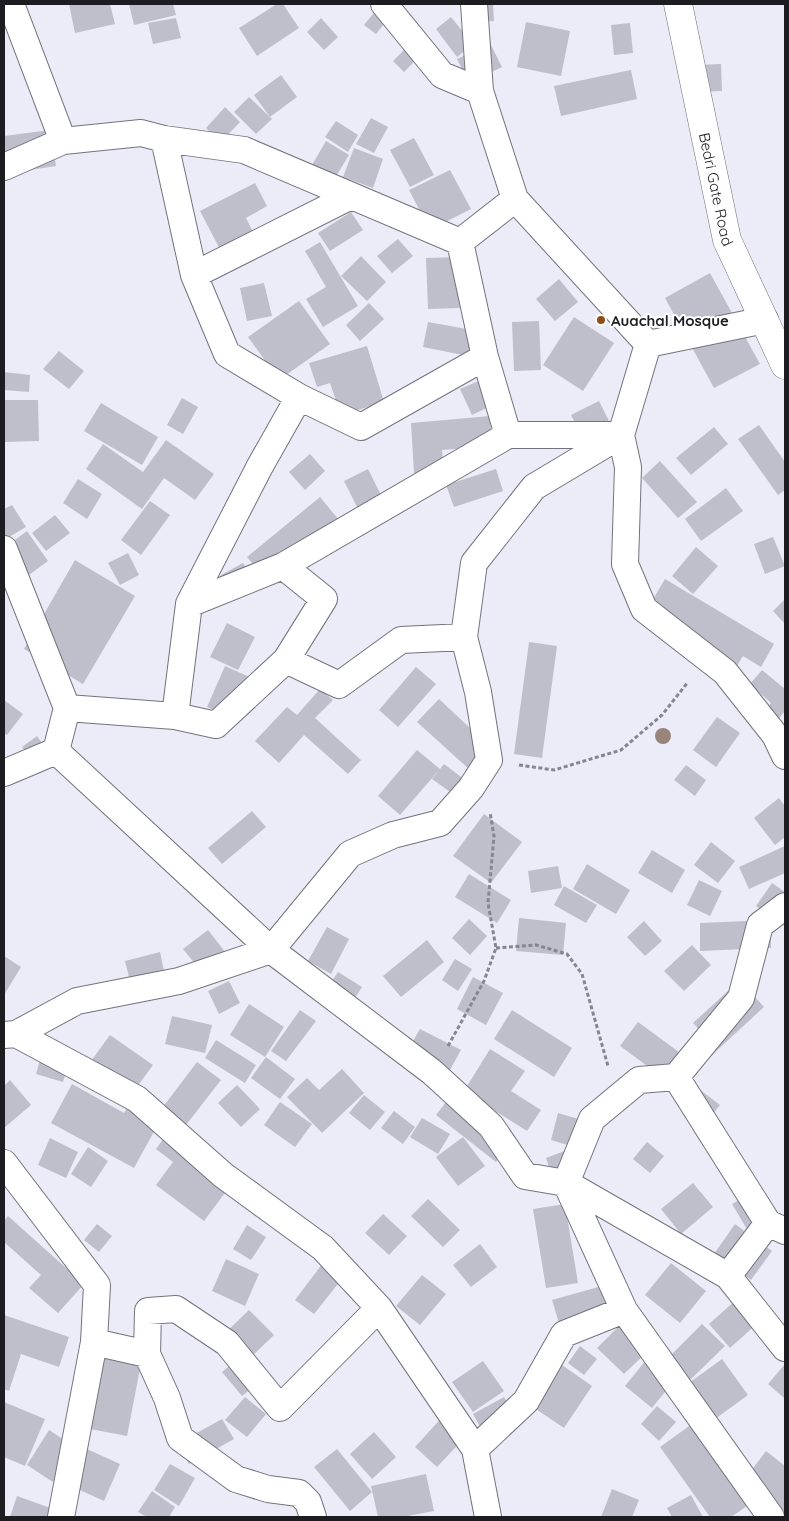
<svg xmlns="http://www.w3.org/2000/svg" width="789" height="1521" viewBox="0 0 789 1521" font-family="Quicksand,sans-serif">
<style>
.building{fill:#bebfca}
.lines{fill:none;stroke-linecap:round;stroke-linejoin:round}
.street-casing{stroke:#73737e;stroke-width:28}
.secondary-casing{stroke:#73737e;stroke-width:29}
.path{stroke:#86868f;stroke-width:3;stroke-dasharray:4 2.5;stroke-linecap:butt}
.street{stroke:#fff;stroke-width:26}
.secondary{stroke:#fff;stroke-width:28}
.tree{fill:#988479}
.poi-dot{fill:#8d4d15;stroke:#fff;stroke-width:2}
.labels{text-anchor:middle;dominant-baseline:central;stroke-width:4;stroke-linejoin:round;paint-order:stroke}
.street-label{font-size:15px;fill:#1c1c21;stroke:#fff}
.poi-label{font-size:15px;font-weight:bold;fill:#1c1c21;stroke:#fff;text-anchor:start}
</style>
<rect width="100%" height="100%" fill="#ececf8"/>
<path class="building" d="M69 4H110L115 24 75 33Z
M129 4H173L176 15 134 25Z
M277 4H283L299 28 257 56 239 28Z
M381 4 395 10 376 34 364 25Z
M467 4H493L494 21 469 23Z
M451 17 473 44 457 57 436 29Z
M176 18 181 38 153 44 148 23Z
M321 18 338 37 324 50 307 32Z
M526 22 570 31 561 76 517 67Z
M630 23 633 53 614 55 611 25Z
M414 40 425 51 404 72 393 61Z
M490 43 502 67 469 83 457 59Z
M721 64 722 91 698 92 697 65Z
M631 70 637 99 561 116 554 86Z
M281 75 297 97 270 117 254 95Z
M249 97 272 119 256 134 234 112Z
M225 107 240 122 221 142 206 128Z
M371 118 388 127 374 153 356 144Z
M336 121 358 135 348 152 325 137Z
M50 130 56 166 23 171 4 158V136Z
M414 138 434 175 410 187 390 150Z
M326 141 349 155 335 178 312 165Z
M354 148 383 159 373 188 343 177Z
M450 170 471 209 430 230 409 190Z
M255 183 267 206 246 218 256 238 223 255 200 211Z
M351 212 363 230 330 251 318 233Z
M398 239 413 256 392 273 377 256Z
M320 242 358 306 323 327 306 299 326 287 305 251Z
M361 256 386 282 367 301 341 276Z
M459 257 460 308 428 309 426 258Z
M710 273 760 364 714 388 665 298Z
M559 279 578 302 555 321 536 299Z
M264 283 272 316 247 321 240 288Z
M299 301 330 344 279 380 248 337Z
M369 303 384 319 360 341 346 325Z
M574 317 614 343 583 391 543 365Z
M539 321 541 370 514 371 512 322Z
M428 322 478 331 473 357 423 347Z
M367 346 384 402 341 415 330 383 317 387 309 363Z
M59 351 84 371 69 389 43 369Z
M4 372 30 375 29 392 4 390Z
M483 379 495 404 472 415 460 389Z
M182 398 198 407 183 434 167 425Z
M4 400H38L39 441 4 442Z
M599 401 609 421 581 435 571 415Z
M101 403 158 437 142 465 84 431Z
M490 416 492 446 442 450 444 471 414 473 411 423Z
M759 425 785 462V490L778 495 738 439Z
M714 427 728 444 691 475 676 458Z
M166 440 214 474 195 500 164 478 142 509 86 469 103 444 143 472Z
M310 454 325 471 305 490 289 472Z
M660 461 697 502 678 518 642 478Z
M368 469 387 507 363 519 344 481Z
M496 469 503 491 454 507 446 485Z
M78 479 102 494 87 519 63 503Z
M726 488 743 511 701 541 685 519Z
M320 497 344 526 271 586 247 557Z
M150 501 170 515 141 555 121 540Z
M12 505 26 527 4 540V509Z
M55 515 70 533 46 551 32 533Z
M27 531 48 561 18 583 4 548Z
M773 537 785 566 765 574 754 544Z
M696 547 718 566 693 594 672 576Z
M128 553 139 575 120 585 108 563Z
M75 560 135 596 83 684 24 649Z
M243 563 254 581 233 594 221 575Z
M665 579 774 644 761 667 743 656 734 671 643 616Z
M785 599V624L773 611Z
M227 623 255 637 238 670 210 657Z
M529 642 557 646 542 758 514 754Z
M225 666 254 679 236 719 207 707Z
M416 667 436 684 398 727 379 710Z
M762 670 785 689V711L772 727 775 747 751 727 771 703 750 684Z
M320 689 333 700 315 718 361 760 348 774 304 735 279 763 255 741 287 707 297 715Z
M439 699 501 757 481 780 417 722Z
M4 700 23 714 7 735 4 733Z
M717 717 740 733 716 767 693 750Z
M37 736 55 762 41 772 22 747Z
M417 750 440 769 400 815 378 796Z
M444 764 464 779 453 794 432 779Z
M686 765 706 780 695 796 674 780Z
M779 798 785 806V837L775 845 754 818Z
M252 811 266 827 222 864 208 848Z
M484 814 522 842 491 883 453 856Z
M711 842 735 861 718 883 694 865Z
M785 846V873L749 889 739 867Z
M652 850 685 870 672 893 638 873Z
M587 864 630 890 616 914 573 889Z
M558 866 562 888 531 893 528 871Z
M469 874 511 900 497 923 455 897Z
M699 880 722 891 710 916 687 905Z
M772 883 785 892V926L756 906Z
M564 886 597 905 586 923 554 905Z
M519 918 566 923 563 955 516 951Z
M469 919 487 936 470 955 452 938Z
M770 920 771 948 700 951V923Z
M644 921 662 941 645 956 627 937Z
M327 927 349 939 331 974 308 961Z
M208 930 229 957 205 976 183 949Z
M427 940 444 962 401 997 383 976Z
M692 945 711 965 684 991 664 971Z
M160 952 167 985 133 993 125 961Z
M4 956 21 967 4 995Z
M455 959 472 969 458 991 442 980Z
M338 972 362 987 343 1016 319 1000Z
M473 977 503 993 486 1025 457 1009Z
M740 980 764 1007 699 1067 704 1035 693 1023Z
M229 981 240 1003 219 1014 208 991Z
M249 1004 284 1027 265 1057 230 1035Z
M300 1010 316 1021 286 1061 271 1051Z
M512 1010 572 1048 554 1077 494 1039Z
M172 1016 212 1025 205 1053 165 1044Z
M638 1022 698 1066 680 1090 620 1046Z
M420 1029 461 1050 450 1070 409 1048Z
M110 1035 153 1065 134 1091 91 1061Z
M216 1040 256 1065 245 1083 205 1058Z
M490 1049 525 1071 511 1091 541 1110 527 1131 464 1091Z
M266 1057 295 1079 280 1099 251 1078Z
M40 1060 67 1069 63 1082 36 1074Z
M197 1062 221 1080 186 1125 163 1107Z
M342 1069 364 1093 322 1133 287 1097 307 1078 319 1090Z
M10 1080 31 1105 4 1128V1086Z
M72 1084 124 1113 131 1101 162 1117 134 1168 51 1123Z
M237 1085 260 1109 241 1127 218 1103Z
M699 1089 720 1105 707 1122Z
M453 1093 514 1139 496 1162 436 1115Z
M364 1095 385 1112 370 1130 349 1113Z
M280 1102 312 1124 295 1147 264 1125Z
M394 1111 415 1127 403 1144 381 1128Z
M558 1113 582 1120 574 1147 551 1140Z
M422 1118 450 1134 438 1154 410 1137Z
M463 1137 485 1166 458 1186 436 1157Z
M50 1138 78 1152 66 1178 38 1165Z
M164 1138 230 1186 204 1221 156 1185 173 1162 156 1149Z
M647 1142 664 1156 650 1173 633 1159Z
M88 1147 108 1161 91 1187 71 1174Z
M575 1147 554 1181 546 1158Z
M693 1183 713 1207 681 1234 661 1209Z
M757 1190 751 1236 772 1251 751 1280 714 1254 735 1224 751 1236 732 1204Z
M428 1199 460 1230 443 1247 411 1216Z
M565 1204 578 1283 546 1288 533 1209Z
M383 1214 407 1236 389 1255 365 1233Z
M8 1216 84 1284 58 1313 29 1288 41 1275 4 1242V1221Z
M97 1224 112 1236 99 1252 84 1240Z
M247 1225 266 1237 251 1260 233 1249Z
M480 1244 497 1267 471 1287 453 1265Z
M329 1255 349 1270 314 1314 295 1300Z
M226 1259 259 1274 245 1306 212 1291Z
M671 1263 706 1291 680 1323 645 1295Z
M422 1275 446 1294 420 1325 396 1306Z
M609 1284 618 1315 561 1330 552 1300Z
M737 1299 759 1322 730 1348 709 1324Z
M249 1310 274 1335 249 1359 224 1334Z
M4 1315 69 1337 59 1367 21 1354 9 1391 4 1389Z
M702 1324 725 1346 690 1380 668 1358Z
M620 1325 647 1352 624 1374 597 1348Z
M580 1346 597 1359 584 1375 568 1363Z
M241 1356 262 1380 242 1396 222 1372Z
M104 1357 141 1364 127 1436 90 1429Z
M722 1359 748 1395 715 1419 689 1383Z
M646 1360 673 1382 652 1408 625 1386Z
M483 1361 504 1391 473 1412 452 1382Z
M785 1364V1397L784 1398 768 1384Z
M562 1365 592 1386 564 1428 533 1407Z
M245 1397 266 1414 247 1437 225 1420Z
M504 1397 515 1416 484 1434 473 1414Z
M4 1402 45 1419 25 1466 4 1457Z
M657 1406 676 1422 659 1441 641 1424Z
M446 1413 468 1434 437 1467 415 1447Z
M222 1419 234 1439 189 1464 177 1444Z
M692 1424 750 1504 731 1517H710L660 1447Z
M49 1430 75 1447 53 1482 27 1465Z
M374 1432 396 1457 372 1479 350 1454Z
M87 1449 120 1464 104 1501 71 1486Z
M337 1449 372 1492 350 1511 314 1467Z
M766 1451 785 1466V1512L744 1480Z
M170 1464 195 1478 179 1506 154 1490Z
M426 1474 434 1511 402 1517H378L371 1486Z
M612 1489 639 1500 632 1517H601Z
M152 1491 175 1507 169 1517H147L138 1512Z
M691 1495 703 1517H672L667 1508Z
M17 1496 56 1510 53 1517H10Z"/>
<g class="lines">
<g class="street-casing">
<path id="street" d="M11 4 63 141
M384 4 442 75 480 91
M474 4 480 91 515 199 648 344
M164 139 194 275 227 354 299 397 361 427 485 357
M4 167 63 141 141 133 164 139 244 150 460 242 515 199
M460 242 485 357 508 435H621
M194 275 351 196
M648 344 621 435 628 467 625 564 644 609 725 672 775 735 785 756
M648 344 765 320
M4 549 67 708 56 751 271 950 432 1072 491 1126 525 1176 566 1183 728 1276 785 1348
M283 566 508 435
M189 604 283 566 324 599 286 660 339 685 401 640 464 637
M67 708 175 716 189 604 260 466 299 397
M175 716 216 725 286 660
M4 773 56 751
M16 1034 137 1099 223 1175 323 1248 379 1308 475 1449 488 1517
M4 1035 16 1034 77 1001 179 981 271 950 350 854 393 835 440 823 471 788 489 760 478 692 464 637 474 563 534 487 621 435
M676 1077 768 1223 785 1231
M4 1163 97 1285 94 1342 61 1517
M728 1276 768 1223
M624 1310 566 1183 592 1119 639 1080 676 1077 741 998 760 925 785 906
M94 1342 147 1354 167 1398 180 1438 236 1479 268 1489 299 1493 308 1502 313 1517
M147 1354 148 1311 176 1309 227 1343 280 1408 379 1308
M475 1449 526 1401 564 1334 624 1310 771 1517"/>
</g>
<g class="secondary-casing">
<g id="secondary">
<path id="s1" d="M678 4 727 240 785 365"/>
</g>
</g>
<path class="path" d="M519 765 554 770 621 750 662 715 688 682
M496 948 536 945 567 954 582 974 608 1066
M448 1046 484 981 496 948 488 903 494 836 490 812"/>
<use href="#street" class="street"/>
<use href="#secondary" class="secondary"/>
</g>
<circle class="tree" cx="663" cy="736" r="8"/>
<circle class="poi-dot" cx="601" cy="320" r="5"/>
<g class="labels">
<g class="street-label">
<text stroke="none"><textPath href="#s1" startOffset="189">Bedri Gate Road</textPath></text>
</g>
<g class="poi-label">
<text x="611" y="320">Auachal Mosque</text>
</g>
</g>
<rect width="789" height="1521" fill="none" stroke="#1c1c21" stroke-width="10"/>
</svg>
